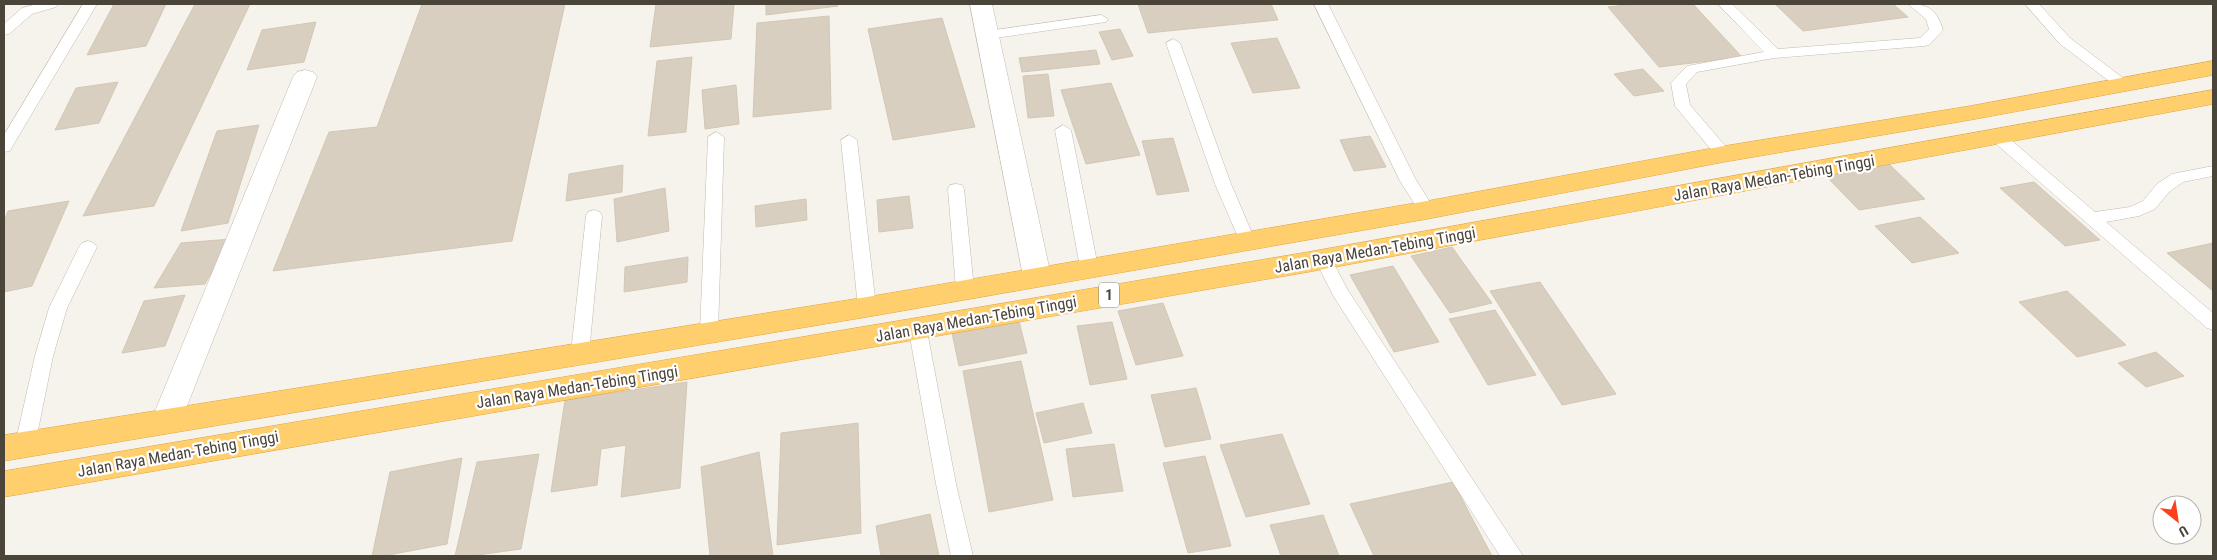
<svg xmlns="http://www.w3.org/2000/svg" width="2217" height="560" viewBox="0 0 2217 560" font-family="'Roboto Condensed',sans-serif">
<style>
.building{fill:#d8cfc1;stroke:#d3c7b4}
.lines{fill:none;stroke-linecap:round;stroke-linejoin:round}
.lane-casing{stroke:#c2bbae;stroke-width:1}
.street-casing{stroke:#c2bbae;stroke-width:1}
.highway-casing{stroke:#e0a43c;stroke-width:1}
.lane{fill:#fff;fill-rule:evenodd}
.street{fill:#fff;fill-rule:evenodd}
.highway{fill:#ffcf6e;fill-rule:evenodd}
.labels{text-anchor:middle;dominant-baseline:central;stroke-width:4.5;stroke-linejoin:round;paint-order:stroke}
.shield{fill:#fff;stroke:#817c74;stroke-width:1}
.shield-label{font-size:15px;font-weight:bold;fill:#4b4439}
.street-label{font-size:16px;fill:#4b4439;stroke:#fff}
</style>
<rect width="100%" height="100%" fill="#f6f3ec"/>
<path class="building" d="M114 4H166L146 46 87 55Z
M195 4H250L154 206 83 216Z
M422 4H565L512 241 273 271 329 132 377 127Z
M656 4H734L731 39 650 47Z
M766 4H837L838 6 766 15Z
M1138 4H1271L1278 20 1148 33Z
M1634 4H1693L1742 57 1659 67 1608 7Z
M1775 4H1893L1908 17 1803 31Z
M829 16 831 109 753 117 757 23Z
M942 18 975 127 893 140 868 29Z
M316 22 304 62 247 70 262 30Z
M1120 29 1133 56 1112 60 1099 32Z
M1277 38 1300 88 1253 93 1231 43Z
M1096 50 1100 64 1022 72 1019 58Z
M692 57 686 132 648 136 657 61Z
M1643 69 1664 91 1634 96 1614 74Z
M1048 74 1054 116 1028 118 1023 76Z
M118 82 99 123 55 130 76 88Z
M1111 83 1140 155 1086 164 1061 90Z
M736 85 739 124 705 129 702 90Z
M259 125 228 223 181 231 217 131Z
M1370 136 1386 167 1354 171 1340 140Z
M1173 138 1189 191 1157 195 1142 141Z
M1888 163 1925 199 1859 210 1824 174Z
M623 165 622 192 566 201 569 174Z
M2034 182 2100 240 2065 246 2000 188Z
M665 188 669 231 617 242 614 199Z
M909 196 913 228 879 232 877 200Z
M806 199 807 220 756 227 755 206Z
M69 201 32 286 4 292V221L8 211Z
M1920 217 1959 253 1912 263 1875 226Z
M231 239 205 284 154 288 181 243Z
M2213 243V291L2167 253Z
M1452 247 1492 303 1450 313 1411 256Z
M688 257 687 282 624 292 625 267Z
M1393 266 1439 342 1394 352 1350 275Z
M1540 282 1616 394 1562 405 1490 291Z
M2067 291 2126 345 2077 357 2019 302Z
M185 295 165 346 122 353 144 301Z
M1163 303 1183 356 1136 365 1118 311Z
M1495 310 1536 375 1488 385 1449 319Z
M1019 321 1027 353 959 366 952 333Z
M1112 322 1127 379 1090 385 1077 326Z
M2156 352 2184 376 2146 387 2118 363Z
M1021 361 1053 500 989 512 963 371Z
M687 382 680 488 621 497 626 445 601 449 597 485 551 492 565 400Z
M1196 388 1211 439 1165 447 1151 395Z
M1083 403 1092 433 1044 443 1036 413Z
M858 423 861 533 777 545 781 433Z
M1282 434 1310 504 1246 517 1220 445Z
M1114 444 1123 491 1073 497 1066 449Z
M759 452 773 556H710L701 467Z
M539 454 521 549 471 556H455L477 462Z
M1205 456 1231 546 1188 553 1163 463Z
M462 458 447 544 383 556H372L390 472Z
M1453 482 1492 556H1374L1350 504Z
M930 514 939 556H881L876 526Z
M1323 515 1339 556H1281L1270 525Z"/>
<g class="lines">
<g class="lane-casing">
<path id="lane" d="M37 4H58L56 7 32 14 9 34 4 35V24L22 8Z
M83 4H97L12 147 10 151 4 152V135Z
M1314 4H1328L1416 180 1435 210 1433 214H1421L1400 181Z
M1718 4H1732L1778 49 1920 38 1929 29 1926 19 1908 4C1929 4 1937 10 1943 30L1929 45 1924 46 1774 58 1697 72 1686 84 1690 105 1732 154 1730 158H1718L1675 106 1671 83 1687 66 1764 52Z
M2025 4H2039L2070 38 2127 81 2129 84 2127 87H2117L2060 44Z
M1101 15 1108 19 1106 22 988 39 981 35 988 31Z
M1173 39 1180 43 1231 184 1255 240 1253 244H1241L1215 184 1166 43Z
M1063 125 1071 130 1098 267 1095 271 1089 273 1083 271 1080 267 1055 130Z
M716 132 724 137 718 332 715 337 709 339 703 337 700 332 708 137Z
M1999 133 2004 134 2095 212 2130 207 2143 201 2157 184 2172 174 2213 166V176L2183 182 2169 192 2155 209 2139 216 2106 222 2213 313V330L2207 328 1994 142 1991 138 1994 134Z
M849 135 857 140 876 307 873 312 867 314 861 312 858 307 841 140Z
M956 184 962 185 964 189 974 289 971 294 965 295 959 294 956 289 948 189 950 185Z
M594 210 600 212 602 216 589 353 587 358 580 360 573 358 571 353 586 216 588 212Z
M88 241 94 243 97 247 67 308 53 356 35 445 32 451 25 453 18 451 15 445 35 356 49 308 79 247 82 243Z
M1324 254 1330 256 1347 289 1523 556H1500L1334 297 1315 260 1318 256Z
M918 324 924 326 927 331 956 484 973 556H951L936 484 909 331 912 326Z"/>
</g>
<g class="street-casing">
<path id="street" d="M970 4H992L1051 276 1047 283 1037 286 1027 283 1023 276Z
M305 70 313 72 317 77 181 421 177 430 166 433 155 430 151 421 293 77 297 72Z"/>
</g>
<g class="highway-casing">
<path id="highway" d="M2213 61V75L1970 120 1724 162 1427 219 867 317 4 461V435L867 297 1427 201 1724 146 1970 106Z
M2213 90V104L1308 272 4 497V471L1308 252Z"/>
</g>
<use href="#lane" class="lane"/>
<use href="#street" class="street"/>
<use href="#highway" class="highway"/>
</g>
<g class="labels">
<rect class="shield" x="1099" y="282.5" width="20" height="25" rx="4"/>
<g class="shield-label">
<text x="1109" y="295">1</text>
</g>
<g class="street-label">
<text transform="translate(1774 178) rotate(-10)">Jalan Raya Medan-Tebing Tinggi</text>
<text transform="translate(1375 250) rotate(-10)">Jalan Raya Medan-Tebing Tinggi</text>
<text transform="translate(976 319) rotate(-10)">Jalan Raya Medan-Tebing Tinggi</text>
<text transform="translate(577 387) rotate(-9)">Jalan Raya Medan-Tebing Tinggi</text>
<text transform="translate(178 454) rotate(-10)">Jalan Raya Medan-Tebing Tinggi</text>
</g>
</g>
<rect width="2217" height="560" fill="none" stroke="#4b4439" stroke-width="10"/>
<g transform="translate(2177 520) rotate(150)"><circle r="24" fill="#ffffff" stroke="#b7b4b0"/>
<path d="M0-4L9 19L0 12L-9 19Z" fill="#fc3f1d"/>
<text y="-8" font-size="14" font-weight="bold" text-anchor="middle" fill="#4b4439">U</text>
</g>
</svg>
